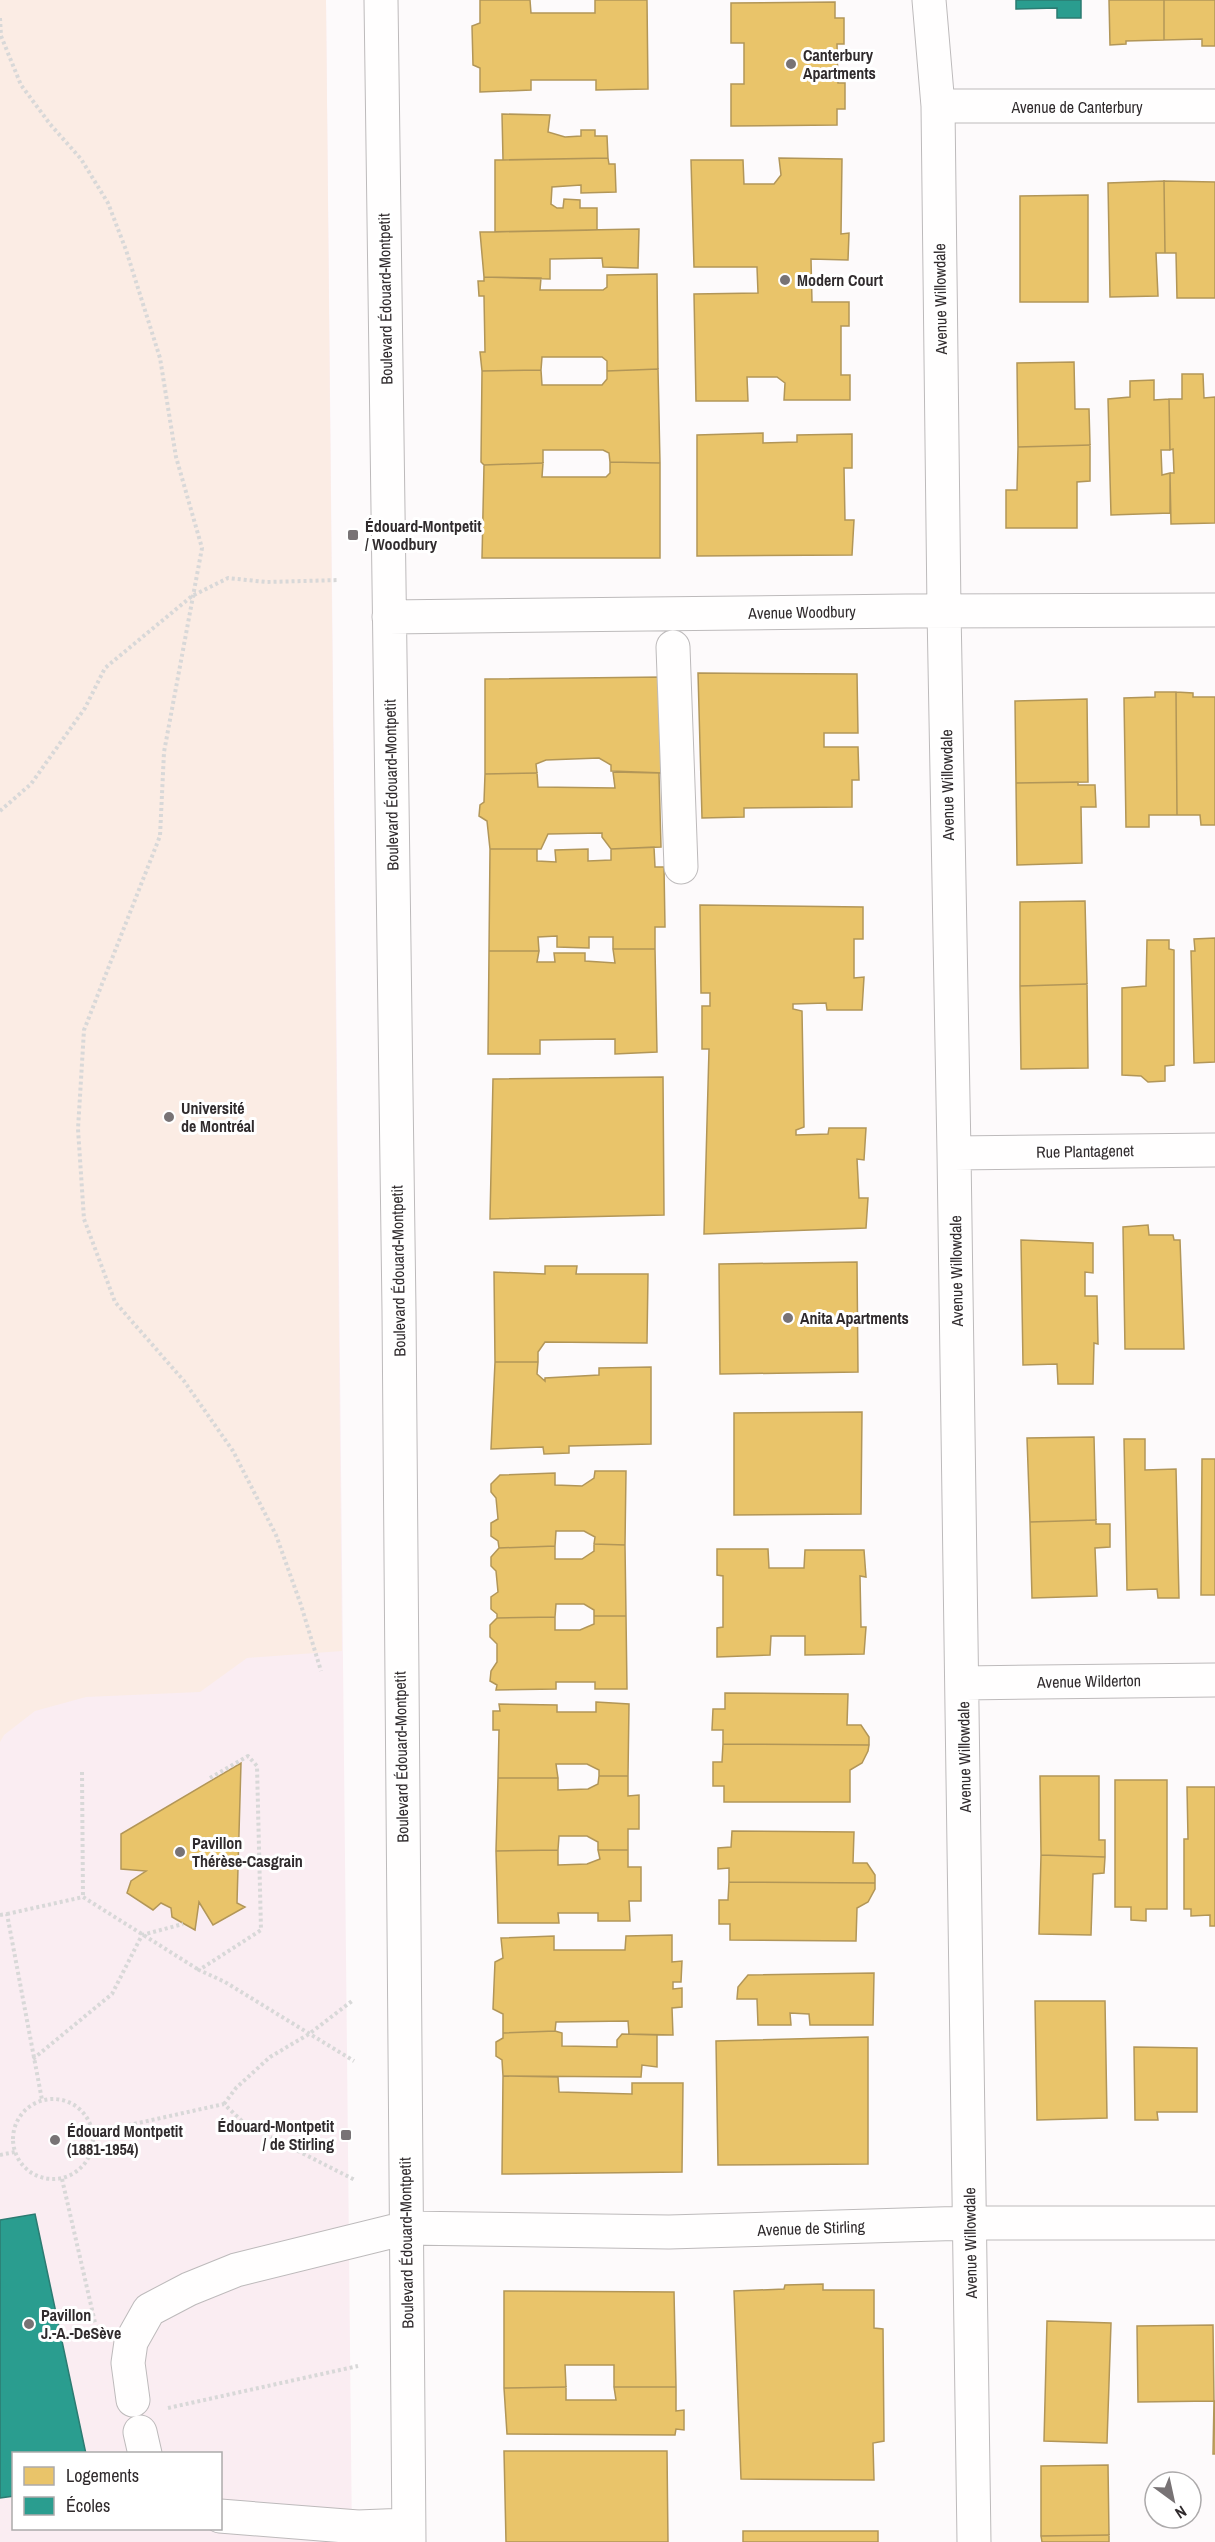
<svg xmlns="http://www.w3.org/2000/svg" width="1215" height="2542" viewBox="0 0 1215 2542" font-family="'Archivo Narrow',sans-serif">
<style>
.built{fill:#faedf2;fill-rule:evenodd}
.green{fill:#fbece4}
.homes{fill:#e9c46a;stroke:#b29658;stroke-width:1.5}
.schools{fill:#2a9d8f;stroke:#2c7b72;stroke-width:1.5}
.lines{fill:none;stroke-linecap:round;stroke-linejoin:round}
.minor-casing{stroke:#bdbabb;stroke-width:35}
.path{stroke:#d8d8d8;stroke-width:4;stroke-dasharray:3 3;stroke-linecap:butt}
.minor{stroke:#fffefe;stroke-width:33}
.poi-dot{fill:#787375;stroke:#fff;stroke-width:2}
.labels{text-anchor:middle;dominant-baseline:central;stroke-width:6;stroke-linejoin:round;paint-order:stroke}
.poi-label{font-size:16px;font-weight:bold;fill:#302b2d;stroke:#fff;text-anchor:start}
.street-label{font-size:16px;fill:#302b2d;stroke:#fff}
</style>
<rect width="100%" height="100%" fill="#fdfafb"/>
<path class="built" d="M0 0H326L352 2542H0ZM14 2454H220V2528H14Z"/>
<path class="green" d="M0 0H326L342 1651 247 1658 200 1692 86 1697 35 1711 4 1735 0 1742Z"/>
<path class="homes" d="M480 0H530L531 13H595V0H647L648 89 596 90V80H531V90L480 92V68L473 65 472 26 480 23Z
M1109 0H1164V40L1126 41V44L1110 45Z
M1164 0H1215V46H1202V39L1164 40Z
M835 2V18H844V44H837L838 83H845V109H837V125L731 126V84H744V43H731V3Z
M502 114 550 115 548 132 565 137 581 136V130H595V136H607L608 158 503 160Z
M608 158 609 164H615L616 192 581 193V185L552 187 551 204 557 208H563L564 199 580 200V208H597V230L495 232V160Z
M779 158 842 159 841 234 849 233 848 260 811 259 812 302H849V326H841V375H850V400H784L785 383 777 377H747L748 401H696L694 294 758 293 757 267H694L691 160H743L744 184H774L781 175Z
M1164 181 1165 253H1156L1158 296 1110 297 1108 183Z
M1164 181 1215 182V298H1177L1176 253H1165Z
M1088 195V302H1020V196Z
M639 229 638 268 603 267 602 258 550 259V279L484 277 480 232Z
M657 274 658 369 607 371V361L602 357H542L541 370 482 371 480 352H485L484 296H479L478 281H484V277L541 278 540 290H603L607 287V275Z
M1074 362 1075 409H1089L1090 445 1018 447 1017 363Z
M658 369 660 463 610 462 609 453 603 450H543V463L484 465 481 462 482 371 541 370 542 385H602L607 379V371Z
M1182 374H1203L1204 398 1215 397V523L1171 524 1170 473H1174L1173 449 1170 450 1169 399H1182Z
M1154 380V400L1169 399 1170 450H1161L1162 475 1170 473V513L1111 515 1108 399 1130 397V381Z
M763 433V443L797 442V435L852 434V468H844L845 520H854L852 555 697 556V435Z
M1090 445V481L1077 482V528H1006V490H1017L1018 447Z
M610 462 660 463V558H482L484 465 543 463 542 477H606L610 473Z
M698 673 857 674 858 733H824V747H858L859 780H852V807L744 808V817L702 818Z
M664 677V773L611 771V765L599 758 546 760 536 764 537 773 485 774V679Z
M1155 692H1176L1177 815H1149V827H1126L1124 698 1155 697Z
M1176 692 1193 693V697H1215V825H1201L1200 815H1177Z
M1087 699 1088 782 1016 783 1015 701Z
M613 772 659 773 661 847 611 849 602 837V833L548 834 541 849H490L487 821 479 816 480 805 484 802 485 774 537 773 538 787 615 788Z
M1078 782V785H1095L1096 807H1081L1082 863 1017 865 1016 783Z
M654 847 655 867H664L665 927H655V949H613V937H589V948L557 947V936L538 937 539 951H489L490 849H537V861L556 862 555 850 588 849V861L611 860V849Z
M1085 901 1087 984 1020 986V902Z
M700 905 863 907V939H854V978L864 977 862 1010H827L826 1003 793 1004V1009L802 1011 804 1127 796 1130V1135L828 1134 829 1128H866L864 1160 857 1159 859 1198H868L866 1228 704 1234 709 1049H702V1006H710V993H701Z
M1215 938V1062L1194 1063 1191 951H1195L1194 939Z
M1147 940H1169V949L1174 950V1065L1165 1066V1081L1148 1082 1141 1076 1122 1075V988L1146 986Z
M613 949H655L657 1052 615 1054V1039L540 1040V1054H488L489 951H539L537 962H555L554 953H585V961L615 963Z
M1087 984 1088 1068 1021 1069 1020 986Z
M663 1077 664 1215 490 1219 493 1079Z
M1148 1225 1149 1235H1173L1174 1240H1180L1184 1349H1125L1123 1227Z
M1021 1240 1093 1243V1273L1085 1272V1296H1097L1098 1344 1094 1343 1093 1384H1058L1057 1364 1023 1365Z
M857 1262 858 1372 720 1374 719 1264Z
M545 1266H577L576 1274H648L647 1343 545 1342 538 1352V1362H495L494 1272 545 1274Z
M495 1362H538L537 1374 545 1381V1378L599 1375V1368L651 1367V1444L569 1446V1453L544 1454 543 1447 491 1449Z
M862 1412 861 1514 734 1515V1413Z
M1094 1437 1096 1520 1030 1522 1027 1438Z
M1124 1439H1145V1470L1176 1469 1179 1598H1158L1157 1589 1127 1590Z
M1202 1459H1215V1595H1201Z
M595 1471H626L625 1545 594 1544 595 1537 584 1531H556L555 1546 499 1548 498 1541 491 1536V1523L498 1519 496 1498 491 1492V1484L500 1475 555 1473V1485L582 1486 594 1478Z
M1096 1520V1524H1110V1547L1095 1548 1097 1596 1032 1598 1030 1522Z
M594 1544 625 1545 626 1616H594V1610L584 1604H556L555 1617 497 1618V1614L491 1609V1597L498 1592 496 1571 491 1566V1557L499 1548 555 1546V1559H582L594 1551Z
M717 1549H768L769 1568H804L805 1550H864L866 1577 860 1576 861 1627H866L864 1654 805 1655V1636H771L770 1655 717 1657V1628L723 1627V1576L717 1575Z
M594 1616H626L627 1689H595V1682H556V1689L496 1690 497 1685 490 1681 491 1671 497 1662V1644L490 1637V1625L497 1618 555 1617V1630H580L594 1624Z
M725 1693 848 1694 847 1725H861L869 1737V1745L723 1744V1730H712L713 1709H725Z
M596 1702 629 1704 628 1776H599V1770L587 1764H556L558 1778H498L499 1730H493V1711H500L499 1704 557 1705V1712H596Z
M723 1744 869 1745 868 1751 862 1763 850 1770V1802H724V1786H713V1762H722Z
M241 1763 237 1903 245 1907 213 1925 199 1902 195 1930 172 1917 171 1908 161 1903 153 1910 127 1893 131 1881 146 1871 121 1869V1834Z
M599 1776H628V1796L639 1795V1829H628V1850H598V1842L587 1836H559L558 1850 496 1851 498 1778H558V1790L588 1789 598 1784Z
M1040 1776H1099V1840H1105V1857L1041 1855Z
M1115 1780H1167V1909H1146V1921L1131 1920V1907H1115Z
M1187 1787H1215V1926H1210V1915L1191 1916V1909H1184V1839H1188Z
M732 1831 854 1832 853 1863H867L875 1875V1883L729 1882V1868L718 1869V1848L731 1847Z
M558 1850V1865L587 1864 600 1859 598 1850H628V1867H641V1901H629L630 1921H598V1913H558L559 1923H498L496 1851Z
M1041 1855 1105 1857 1104 1873 1093 1874 1091 1935 1039 1934Z
M729 1882 875 1883V1889L868 1902 857 1908 856 1941 730 1940V1924H719V1900H728Z
M672 1935V1962L682 1961 681 1982H673V1989L682 1988V2007L672 2008 673 2035 629 2034 628 2021 556 2022 555 2031 503 2033V2014L493 2009 495 1962 503 1958 501 1938 554 1936V1950H625L626 1936Z
M874 1973 873 2025H810L809 2014 790 2013 791 2025H758L757 1999H737L738 1987 748 1975Z
M1035 2001H1105L1107 2118 1037 2120Z
M555 2031 562 2033V2046L617 2047V2040L622 2034 657 2035V2067L642 2065 641 2077 503 2076 502 2060 496 2056V2042L503 2038V2033Z
M868 2037V2164L718 2165 716 2041Z
M1134 2047 1197 2048V2112H1157L1158 2120H1135Z
M503 2076 558 2077 559 2092 632 2094V2083H683L682 2172 502 2174Z
M823 2284V2290H874V2328L883 2329 884 2441 873 2443 874 2480 741 2479 734 2291 784 2289 785 2285Z
M504 2291 674 2292 676 2387H614V2365H565L566 2387 504 2388Z
M1047 2321 1111 2323 1107 2443 1044 2441Z
M1213 2325 1214 2401 1138 2402 1137 2326Z
M566 2387V2400H616L614 2387H676V2411L684 2410V2430L676 2429 675 2435 507 2434 504 2388Z
M1214 2401H1215V2454H1213Z
M504 2451H667L668 2542H506Z
M1108 2465 1109 2535 1041 2536V2466Z
M743 2531H878V2542H743Z
M1109 2535V2542H1042L1041 2536Z"/>
<path class="schools" d="M1016 0H1081V18H1057V8L1016 9Z
M35 2214 86 2454H14V2496L0 2498V2220Z"/>
<g class="lines">
<g class="minor-casing">
<path id="minor" d="M381 0 399 1311 409 2542
M929 0 938 106 944 610 954 1153 974 2542
M938 106H1215
M389 617 906 611 1215 610
M673 647 681 867
M954 1153 1215 1150
M963 1683 1215 1680
M133 2400 128 2363 131 2342 149 2310 189 2289 236 2270 406 2228 669 2232 970 2223H1215
M140 2432 145 2454
M220 2516 358 2527 408 2525"/>
</g>
<path class="path" d="M0 18 1 36 21 85 50 124 81 159 108 203 126 250 160 358 176 457 202 548 164 752 160 836 84 1030 78 1129 84 1219 115 1302 184 1381 233 1451 276 1535 301 1605 321 1671
M0 811 31 784 85 708 105 668 192 596 228 578 266 582 339 580
M82 1772 83 1897
M210 1778 248 1756 257 1766 261 1930 199 1970 225 1982 354 2061
M7 1914 83 1897 199 1970
M0 1915 7 1914 42 2100
M33 2059 112 1994 142 1935 183 1924
M13 2139a40 40 0 1 1 80 0a40 40 0 1 1-80 0Z
M224 2104 236 2088 270 2057 309 2034 352 2001
M93 2133 224 2104 245 2124 355 2180
M0 2155 15 2152
M62 2179 96 2327
M168 2408 358 2366"/>
<use href="#minor" class="minor"/>
</g>
<g class="poi-dot">
<circle cx="791" cy="64" r="6"/>
<circle cx="785" cy="280" r="6"/>
<rect x="347" y="529" width="12" height="12" rx="3"/>
<circle cx="169" cy="1117" r="6"/>
<circle cx="788" cy="1318" r="6"/>
<circle cx="180" cy="1852" r="6"/>
<rect x="340" y="2129" width="12" height="12" rx="3"/>
<circle cx="55" cy="2140" r="6"/>
<circle cx="29" cy="2324" r="6"/>
</g>
<g class="labels">
<g class="poi-label">
<text x="803" y="55">Canterbury<tspan x="803" dy="18">Apartments</tspan></text>
<text x="797" y="280">Modern Court</text>
<text x="365" y="526">Édouard-Montpetit<tspan x="365" dy="18">/ Woodbury</tspan></text>
<text x="181" y="1108">Université<tspan x="181" dy="18">de Montréal</tspan></text>
<text x="800" y="1318">Anita Apartments</text>
<text x="192" y="1843">Pavillon<tspan x="192" dy="18">Thérèse-Casgrain</tspan></text>
<text x="334" y="2126" text-anchor="end">Édouard-Montpetit<tspan x="334" dy="18">/ de Stirling</tspan></text>
<text x="67" y="2131">Édouard Montpetit<tspan x="67" dy="18">(1881-1954)</tspan></text>
<text x="41" y="2315">Pavillon<tspan x="41" dy="18">J.-A.-DeSève</tspan></text>
</g>
<g class="street-label">
<text x="1077" y="107">Avenue de Canterbury</text>
<text transform="translate(385 299) rotate(-91)">Boulevard Édouard-Montpetit</text>
<text transform="translate(940 299) rotate(-91)">Avenue Willowdale</text>
<text transform="translate(802 612) rotate(-1)">Avenue Woodbury</text>
<text transform="translate(391 785) rotate(-91)">Boulevard Édouard-Montpetit</text>
<text transform="translate(947 785) rotate(-91)">Avenue Willowdale</text>
<text transform="translate(1085 1151) rotate(-1)">Rue Plantagenet</text>
<text transform="translate(398 1271) rotate(-91)">Boulevard Édouard-Montpetit</text>
<text transform="translate(956 1271) rotate(-91)">Avenue Willowdale</text>
<text transform="translate(1089 1681) rotate(-1)">Avenue Wilderton</text>
<text transform="translate(401 1757) rotate(-91)">Boulevard Édouard-Montpetit</text>
<text transform="translate(964 1757) rotate(-91)">Avenue Willowdale</text>
<text transform="translate(811 2228) rotate(-2)">Avenue de Stirling</text>
<text transform="translate(406 2243) rotate(-91)">Boulevard Édouard-Montpetit</text>
<text transform="translate(970 2243) rotate(-91)">Avenue Willowdale</text>
</g>
</g>
<rect x="12" y="2452" width="210" height="78" fill="#ffffff" stroke="#acaaab" stroke-width="1.5"/>
<rect x="24" y="2467" width="30" height="18" fill="#e9c46a" stroke="#acaaab" stroke-width="1.5"/>
<text x="66" y="2482" font-size="18" fill="#302b2d">Logements</text>
<rect x="24" y="2497" width="30" height="18" fill="#2a9d8f" stroke="#acaaab" stroke-width="1.5"/>
<text x="66" y="2512" font-size="18" fill="#302b2d">Écoles</text>
<g transform="translate(1173 2500) rotate(147)"><circle r="28" fill="#ffffff" stroke="#acaaab" stroke-width="1.5"/>
<path d="M0-4.5L10 22L0 15L-10 22Z" fill="#787375"/>
<text y="-9" font-size="16" font-weight="bold" text-anchor="middle" fill="#302b2d">N</text>
</g>
</svg>
